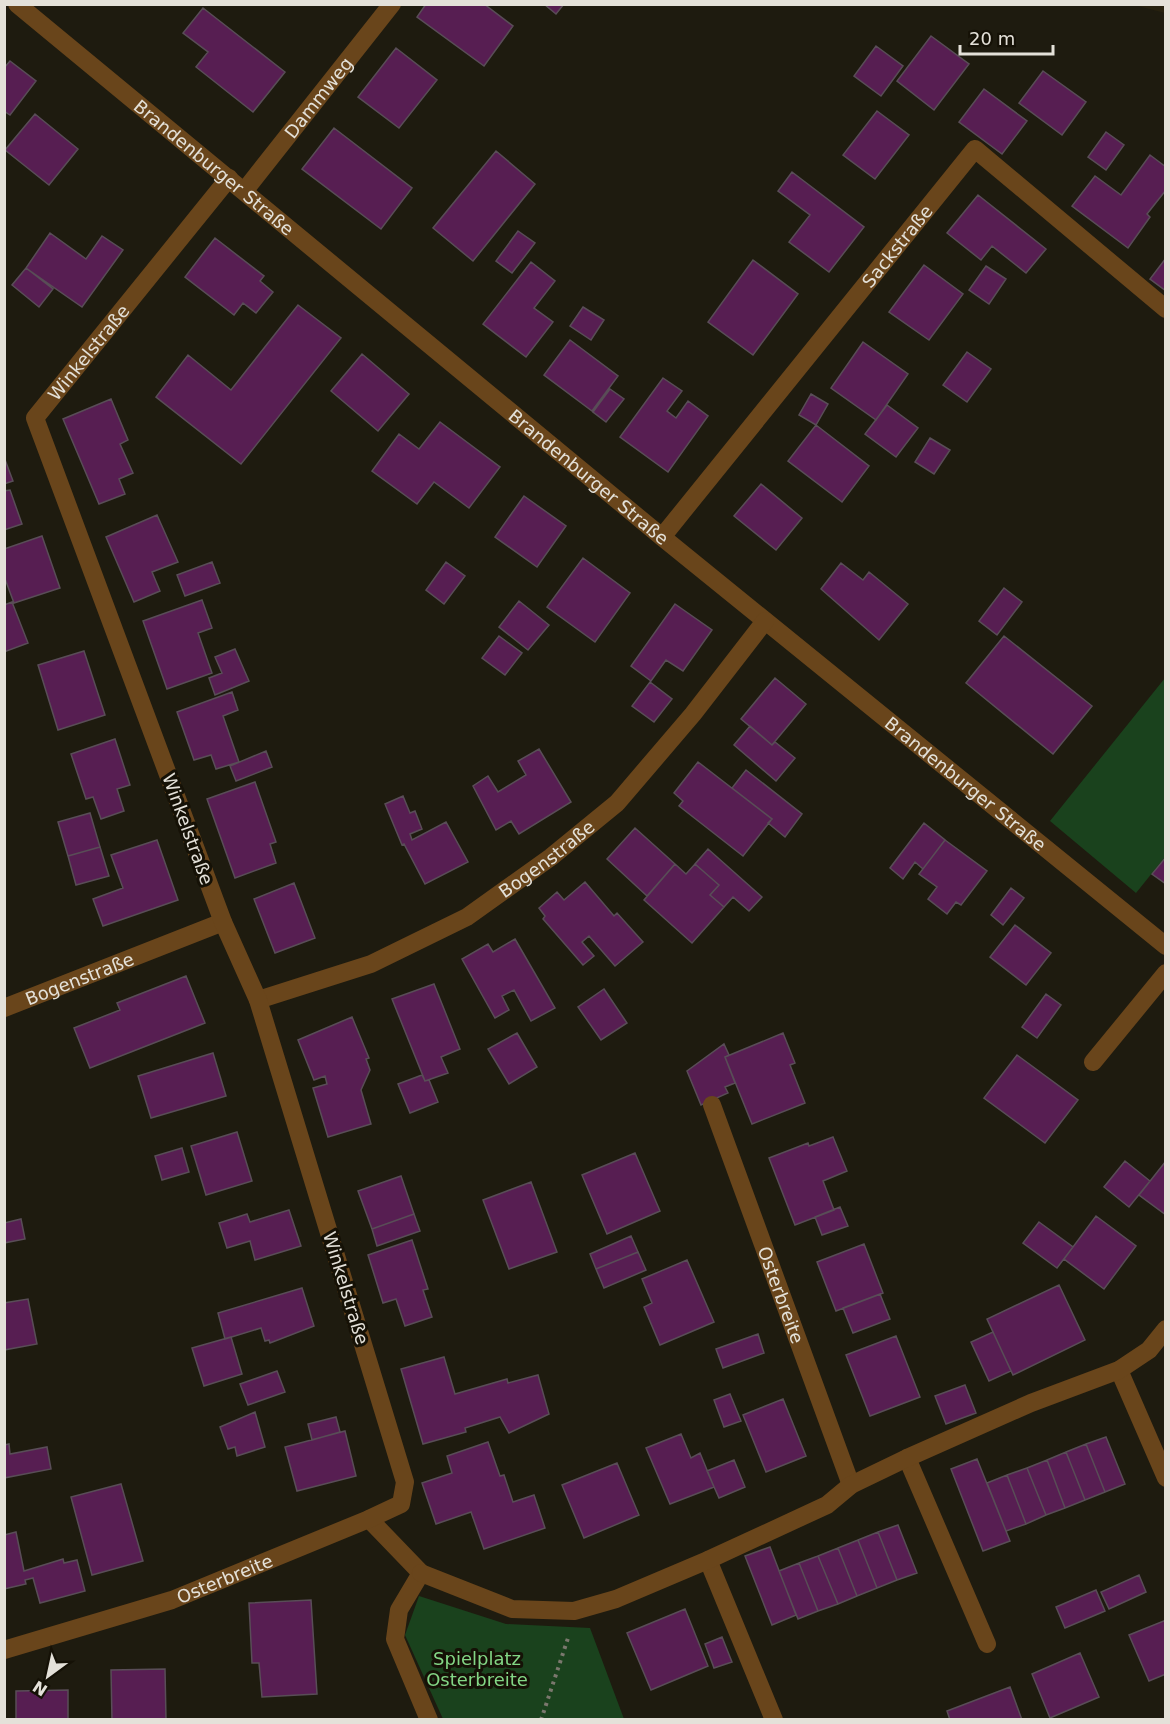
<svg xmlns="http://www.w3.org/2000/svg" width="1170" height="1724" viewBox="0 0 1170 1724" font-family="'DejaVu Sans',sans-serif">
<style>
.built{fill:#27210f}
.green{fill:#1a421d}
.building{fill:#571e52;stroke:#594d57;stroke-width:1.5}
.lines{fill:none;stroke-linecap:round;stroke-linejoin:round}
.path{stroke:#7b786e;stroke-width:4;stroke-dasharray:3 4.5;stroke-linecap:butt}
.lane{stroke:#69451b;stroke-width:18}
.street{stroke:#69451b;stroke-width:18}
.labels{text-anchor:middle;dominant-baseline:central;stroke-width:6;stroke-linejoin:round;paint-order:stroke}
.street-label{font-size:18px;fill:#e4e1d9;stroke:#151106}
.park-label{font-size:18px;fill:#83d685;stroke:#151106}
</style>
<rect width="100%" height="100%" fill="#1e1b0f"/>
<path class="built" d="M1134 5H1165V13Z"/>
<path class="green" d="M1165 678V857L1136 893 1050 821Z
M419 1596 506 1624 590 1628 624 1719H443L405 1635Z"/>
<path class="building" d="M426 4H484L513 26 484 66 417 17Z
M544 4H564L556 14Z
M203 8 285 72 253 112 196 67 208 52 183 33Z
M931 36 969 64 934 110 897 81Z
M876 46 903 66 881 96 854 76Z
M396 48 437 80 399 128 358 97Z
M10 61 36 81 10 115 4 111V68Z
M1043 71 1086 102 1062 135 1019 103Z
M984 89 1027 121 1002 154 959 122Z
M877 111 909 135 875 179 843 155Z
M35 114 78 149 49 185 5 150Z
M334 128 412 188 381 229 302 169Z
M1106 132 1124 145 1106 170 1088 157Z
M496 151 535 184 473 261 433 228Z
M1150 155 1166 167V190L1147 214 1150 217 1128 248 1072 206 1095 176 1121 195Z
M792 172 864 227 829 272 789 242 810 215 778 191Z
M978 195 1046 249 1026 273 992 246 981 260 947 233Z
M518 231 535 243 512 273 496 261Z
M50 233 86 259 102 236 123 250 82 307 26 268Z
M215 238 264 276 260 281 273 292 256 313 243 303 234 315 185 277Z
M1166 258V291L1150 279Z
M753 260 798 294 753 355 708 322Z
M531 262 555 281 534 308 553 322 526 357 483 324Z
M924 265 963 294 929 340 889 312Z
M986 266 1006 279 989 304 969 290Z
M26 268 53 289 39 307 12 285Z
M298 305 341 338 241 464 156 397 188 355 231 390Z
M583 307 604 320 591 340 570 326Z
M570 340 618 376 592 411 544 375Z
M863 342 908 374 876 420 831 388Z
M967 352 991 369 967 402 943 385Z
M362 354 409 394 378 431 331 391Z
M663 378 682 391 667 411 676 418 688 401 708 416 668 472 620 437Z
M610 389 624 399 606 422 593 412Z
M811 394 828 404 816 425 799 415Z
M111 399 128 440 120 444 133 473 119 479 125 494 99 504 63 419Z
M887 405 918 428 896 457 865 434Z
M440 422 500 467 469 508 434 482 417 504 372 471 399 434 419 449Z
M816 425 869 466 842 502 788 461Z
M930 438 950 450 934 474 915 462Z
M4 457 13 481 4 484Z
M761 484 802 518 776 550 734 516Z
M10 490 22 524 4 530V491Z
M524 496 566 526 537 567 495 537Z
M157 515 178 562 152 572 160 591 134 602 106 537Z
M42 536 60 588 14 603 4 576V549Z
M583 558 630 593 595 642 547 607Z
M212 562 220 583 185 596 177 575Z
M446 562 465 576 444 604 426 590Z
M841 563 863 580 869 572 908 604 879 640 821 589Z
M1004 588 1022 602 997 635 979 621Z
M202 600 212 628 198 633 212 673 167 689 143 621Z
M519 601 549 625 528 650 499 627Z
M12 602 28 643 4 652V605Z
M675 604 712 630 683 671 666 660 651 681 631 666Z
M499 636 522 653 505 675 482 658Z
M1004 636 1092 706 1053 754 966 683Z
M235 649 249 681 215 695 209 678 222 673 215 657Z
M84 651 105 715 58 730 38 665Z
M775 678 806 704 772 745 741 719Z
M650 682 672 699 654 722 632 706Z
M232 692 238 710 223 716 239 762 216 769 211 755 194 760 177 712Z
M750 726 772 745 775 742 795 758 776 781 734 745Z
M115 739 130 785 117 789 124 811 101 819 93 797 86 799 71 754Z
M539 749 571 802 519 834 511 821 496 830 473 786 488 776 498 792 526 775 518 761Z
M266 751 272 767 236 781 230 766Z
M698 762 772 819 743 856 679 806 683 801 674 793Z
M746 770 802 814 785 837 768 823 772 819 732 788Z
M255 782 276 842 270 844 276 863 235 878 207 799Z
M403 796 410 813 415 811 422 829 410 834 412 840 446 822 468 862 425 884 404 844 402 845 385 804Z
M90 813 100 847 68 856 58 822Z
M924 823 945 840 923 869 915 862 903 879 890 868Z
M635 828 675 864 647 896 607 859Z
M157 840 178 900 103 926 93 899 123 888 111 855Z
M945 840 987 871 961 905 956 902 947 914 928 899 937 887 919 874Z
M100 847 109 876 76 885 68 856Z
M708 849 762 897 749 911 733 897 724 907 710 895 719 885 695 864Z
M1166 857V884L1152 874Z
M675 864 686 874 695 864 719 885 710 895 724 907 692 943 644 900Z
M585 882 614 916 617 913 643 942 615 966 589 936 582 942 594 956 583 965 543 919 545 916 539 908 557 892 564 900Z
M294 883 315 938 275 953 254 899Z
M1011 888 1024 898 1003 925 991 915Z
M1015 925 1051 953 1026 985 990 957Z
M515 939 555 1008 531 1021 514 990 502 996 509 1010 495 1018 462 959 488 944 493 952Z
M186 976 205 1023 90 1068 74 1028 120 1010 117 1003Z
M434 984 460 1049 441 1057 448 1073 425 1081 392 999Z
M604 989 627 1023 601 1040 578 1007Z
M1046 994 1061 1005 1037 1038 1022 1027Z
M352 1017 369 1058 366 1059 370 1070 361 1090 371 1124 328 1137 313 1088 327 1084 325 1076 314 1080 298 1040Z
M517 1033 537 1067 509 1084 488 1049Z
M783 1033 795 1063 790 1065 805 1103 752 1124 725 1057Z
M724 1044 729 1055 725 1057 735 1083 725 1087 728 1093 701 1105 687 1071Z
M213 1053 226 1096 151 1118 138 1076Z
M1017 1055 1078 1100 1045 1143 984 1098Z
M422 1075 425 1081 429 1080 438 1102 410 1113 398 1084Z
M237 1132 252 1181 206 1195 191 1146Z
M833 1137 847 1171 823 1181 834 1210 795 1225 769 1158 808 1143 809 1146Z
M182 1148 189 1172 162 1180 155 1156Z
M635 1153 660 1211 607 1234 582 1175Z
M1125 1161 1150 1181 1129 1207 1104 1187Z
M1166 1161V1215L1139 1195Z
M401 1176 414 1214 372 1229 358 1191Z
M531 1182 557 1252 509 1269 483 1200Z
M840 1207 848 1226 822 1235 815 1217Z
M289 1210 301 1246 255 1260 250 1241 227 1248 219 1223 247 1214 250 1222Z
M414 1214 420 1231 377 1246 372 1229Z
M1096 1216 1136 1246 1104 1289 1064 1259Z
M21 1219 25 1239 4 1243V1223Z
M1039 1222 1073 1247 1057 1268 1023 1243Z
M631 1236 638 1252 596 1269 590 1254Z
M412 1240 428 1289 423 1290 432 1317 405 1326 396 1299 383 1303 368 1255Z
M864 1244 883 1293 836 1311 817 1262Z
M638 1252 646 1270 604 1288 596 1269Z
M687 1260 714 1322 660 1345 644 1307 652 1303 642 1279Z
M1059 1285 1085 1340 1013 1375 987 1319Z
M302 1288 314 1326 270 1343 269 1340 265 1341 261 1328 225 1339 218 1313Z
M880 1294 890 1319 853 1333 843 1308Z
M28 1299 37 1344 4 1350V1303Z
M993 1332 1011 1371 989 1381 971 1342Z
M758 1334 764 1353 723 1368 716 1349Z
M896 1336 920 1397 870 1416 846 1355Z
M231 1337 242 1374 204 1386 192 1348Z
M444 1357 455 1394 507 1379 508 1383 538 1375 549 1414 509 1433 500 1417 465 1428 466 1432 423 1444 401 1369Z
M277 1371 285 1392 248 1405 240 1384Z
M965 1385 976 1413 946 1424 935 1396Z
M730 1394 741 1421 724 1427 714 1400Z
M783 1399 806 1456 766 1472 743 1415Z
M255 1412 265 1447 237 1456 235 1447 228 1449 220 1427Z
M336 1417 340 1432 312 1440 308 1424Z
M345 1431 356 1476 297 1491 285 1447Z
M681 1434 691 1458 700 1453 714 1487 670 1504 646 1448Z
M1106 1437 1125 1484 1105 1492 1086 1444Z
M488 1442 500 1476 504 1475 513 1502 534 1495 545 1528 484 1549 471 1512 436 1524 422 1483 452 1473 447 1456Z
M9 1444 10 1454 47 1447 51 1469 4 1478V1445Z
M1086 1444 1105 1492 1085 1500 1066 1452Z
M1066 1452 1085 1500 1065 1508 1047 1460Z
M977 1459 1010 1541 983 1551 951 1469Z
M734 1460 745 1487 719 1498 707 1471Z
M1047 1460 1065 1508 1046 1515 1027 1468Z
M617 1463 639 1515 584 1538 562 1485Z
M1027 1468 1046 1515 1026 1524 1007 1475Z
M1007 1475 1026 1524 1006 1531 987 1483Z
M121 1484 143 1561 92 1575 71 1497Z
M898 1525 917 1573 897 1580 878 1532Z
M16 1532 24 1571 63 1559 64 1563 77 1560 85 1591 40 1603 33 1578 25 1580 26 1584 4 1589V1535Z
M878 1532 897 1580 877 1588 858 1540Z
M858 1540 877 1588 857 1596 838 1548Z
M770 1547 796 1615 772 1625 745 1556Z
M838 1548 857 1596 838 1604 818 1556Z
M818 1556 838 1604 818 1611 799 1563Z
M799 1563 818 1611 798 1619 779 1571Z
M1139 1575 1146 1592 1109 1609 1101 1592Z
M1096 1590 1105 1611 1065 1628 1056 1607Z
M311 1600 317 1694 262 1697 259 1663H252L249 1603Z
M685 1609 708 1666 651 1690 627 1633Z
M1166 1620V1674L1149 1681 1129 1635Z
M722 1637 732 1662 714 1668 705 1644Z
M1080 1653 1099 1697 1050 1718 1032 1674Z
M165 1669 166 1720H112L111 1670Z
M1010 1687 1022 1720H950L947 1711Z
M68 1690V1720H16V1691Z"/>
<g class="lines">
<path class="path" d="M541 1720 569 1635"/>
<path class="lane" d="M1093 1062 1166 973"/>
<g class="street">
<path id="s1" d="M17 4 662 537 1166 946"/>
<path id="s2" d="M245 190 392 4"/>
<path id="s3" d="M662 537 975 149 1166 309"/>
<path id="s4" d="M258 1000 371 964 467 917 551 857 617 803 693 714 765 621"/>
<path id="s5" d="M4 1008 223 922"/>
<path id="s6" d="M712 1105 851 1485"/>
<path d="M1119 1370 1166 1478"/>
<path d="M907 1458 987 1644"/>
<path d="M369 1519 421 1573 399 1610 395 1639 429 1720"/>
<path d="M708 1560 774 1720"/>
<path d="M421 1573 512 1609 574 1611 616 1599 708 1560 827 1505 851 1485 907 1458 1031 1403 1119 1370 1149 1350 1166 1329"/>
<path id="s7" d="M4 1650 172 1600 369 1519 401 1504 405 1482 258 1000 223 922 35 418 229 178"/>
</g>
</g>
<g class="labels">
<g class="street-label">
<text stroke="none"><textPath href="#s2" startOffset="118">Dammweg</textPath></text>
<text stroke="none"><textPath href="#s1" startOffset="256">Brandenburger Straße</textPath></text>
<text stroke="none"><textPath href="#s3" startOffset="374">Sackstraße</textPath></text>
<text stroke="none"><textPath href="#s7" startOffset="1658">Winkelstraße</textPath></text>
<text stroke="none"><textPath href="#s1" startOffset="742">Brandenburger Straße</textPath></text>
<text stroke="none"><textPath href="#s1" startOffset="1228">Brandenburger Straße</textPath></text>
<text transform="translate(188 829) rotate(70)">Winkelstraße</text>
<text stroke="none"><textPath href="#s4" startOffset="324">Bogenstraße</textPath></text>
<text stroke="none"><textPath href="#s5" startOffset="81">Bogenstraße</textPath></text>
<text transform="translate(346 1288) rotate(73)">Winkelstraße</text>
<text stroke="none"><textPath href="#s6" startOffset="202">Osterbreite</textPath></text>
<text stroke="none"><textPath href="#s7" startOffset="232">Osterbreite</textPath></text>
</g>
<g class="park-label">
<text x="477" y="1658">Spielplatz<tspan x="477" dy="21">Osterbreite</tspan></text>
</g>
</g>
<rect width="1170" height="1724" fill="none" stroke="#e4e1d9" stroke-width="12"/>
<g transform="translate(48 1676) rotate(213)" stroke="#151106" stroke-width="4.5" paint-order="stroke">
<path d="M0-4.5L10 22L0 15L-10 22Z" fill="#e4e1d9"/>
<text y="-9" font-size="16" font-weight="bold" text-anchor="middle" fill="#e4e1d9">N</text>
</g>
<path d="M960 45v9h93v-9" fill="none" stroke="#e4e1d9" stroke-width="3"/>
<text x="969" y="45" font-size="18" fill="#e4e1d9" stroke="#151106" stroke-width="4.5" paint-order="stroke">20 m</text>
</svg>
